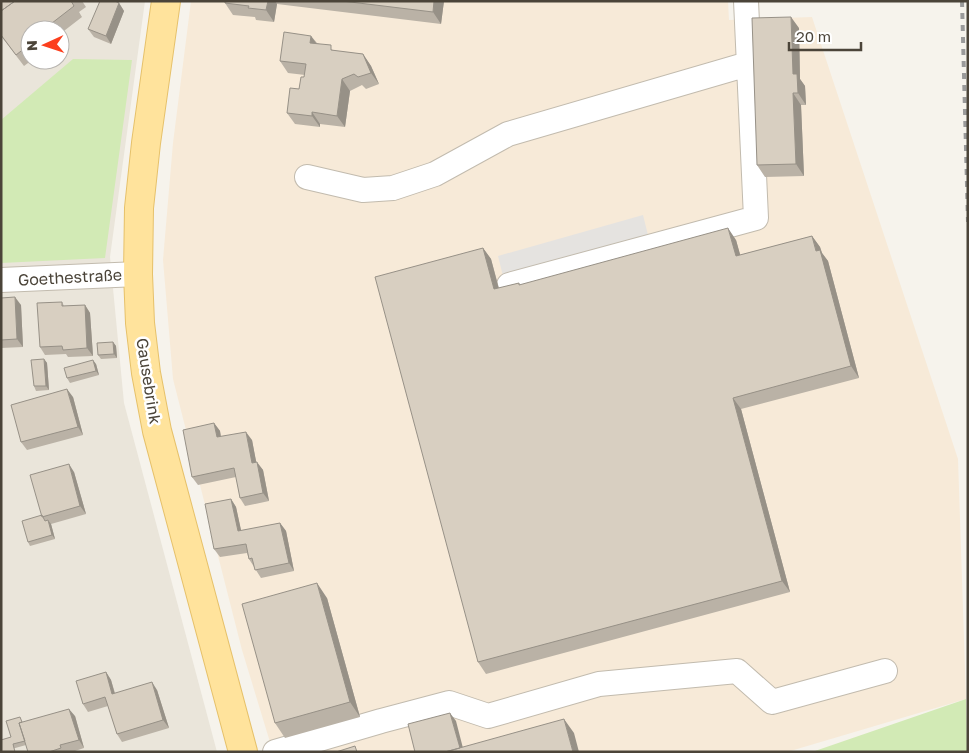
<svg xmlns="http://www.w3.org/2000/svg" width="969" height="753" viewBox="0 0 969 753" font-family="'Golos Text',sans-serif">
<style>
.residential{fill:#eae5da;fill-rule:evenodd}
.commercial{fill:#f7ead8}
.green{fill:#d2eab5}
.parking{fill:#e5e3e0}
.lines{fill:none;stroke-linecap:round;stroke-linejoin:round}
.minor-casing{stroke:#c2bbae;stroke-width:26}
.major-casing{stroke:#e6c16a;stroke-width:30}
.minor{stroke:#fff;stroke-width:24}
.major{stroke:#ffe39c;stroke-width:28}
.rail{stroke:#9a9a9a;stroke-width:4;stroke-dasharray:6 6;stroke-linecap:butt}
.wall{fill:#bab2a6}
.shaded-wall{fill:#979187}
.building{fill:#d8cfc1;stroke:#979187}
.labels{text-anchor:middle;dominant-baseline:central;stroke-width:5;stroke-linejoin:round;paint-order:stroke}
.street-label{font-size:16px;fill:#4b4439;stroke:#fff}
</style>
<rect width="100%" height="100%" fill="#f6f3ec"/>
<path class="residential" d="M1 1H145L110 257 124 403 217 752H1ZM30 30H60V60H30Z"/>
<path class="commercial" d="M191 1H728L729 20 812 17 958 459 966 699 787 752H273L242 650 173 379 163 260 173 143Z"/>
<path class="green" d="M73 59 132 60 105 258 1 263V120Z
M966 699 967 752H812Z"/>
<path class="parking" d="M643 215 648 235 503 276 498 256Z"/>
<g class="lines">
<g class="minor-casing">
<path id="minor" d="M307 177 363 190 393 188 435 174 508 134 748 64
M1 280 138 274
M509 285 756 218 746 1
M275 752 381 721 449 703 488 716 599 684 737 671 772 702 885 671"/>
</g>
<g class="major-casing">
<path id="major" d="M166 1 146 143 139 208 138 274 140 323 146 373 157 431 243 752"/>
</g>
<use href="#minor" class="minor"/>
<use href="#major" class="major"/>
<path class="rail" d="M962 1 968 222"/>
</g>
<path class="wall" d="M1 1H82L86 7 79 12 82 17 60 34V30H30V60H32L24 66 1 36Z
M225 1H444L441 24 277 4 274 22 256 20 255 17 233 15 225 3Z
M119 3 124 11 111 44 94 37 88 29Z
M799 28 800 79 805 86 806 105H801L804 176 765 177 757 165Z
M311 36 317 43 335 51 363 54 371 66 379 84 366 89 362 85 350 91 345 127 320 124V127L295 124 287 113 299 89 304 77 305 75 288 73 280 61Z
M812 236 820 247 822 253 828 261 859 378 741 409 790 592 486 674 478 662 483 248 491 259 499 288 519 283 520 285 736 240 740 255Z
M1 298 21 305 23 347 1 348Z
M62 302 64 306 85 305 90 313 93 356 68 357 66 354 45 355 40 347Z
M113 342 116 346 117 358 101 359 98 355Z
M44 359 47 363 49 390 36 391 34 386Z
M96 364 99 375 70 383 67 378Z
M73 397 83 435 27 450 21 442Z
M214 423 220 431 221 437 252 440 256 462 263 470 269 501 245 506 240 498 236 477 198 485 192 477Z
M74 472 86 514 51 524 55 539 30 546 28 542 42 515Z
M231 499 236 507 241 531 280 523 286 531 294 571 261 578 249 559 247 553 220 557 214 549Z
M327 598 360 717 285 738 275 723Z
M106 672 111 680 115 693 157 690 169 728 122 742 117 734 108 706 88 712 83 704Z
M75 716 84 748 72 752H28L26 745 1 752 11 737Z"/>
<path class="shaded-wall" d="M268 1H275L277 4 274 22 266 10Z
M434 1H444L441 24 433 12Z
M119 3 124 11 111 44 106 36Z
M791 17 799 28 800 79 805 86 806 105 798 93 793 74Z
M311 36 319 47 310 43Z
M363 54 371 66 379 84 371 73Z
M342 79 350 91 345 127 337 116Z
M793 93 801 105 804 176 796 164Z
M312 112 320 124V127L312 116Z
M728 228 736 240 744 268 736 256Z
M812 236 820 247 822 253 828 261 859 378 851 366Z
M483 248 491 259 502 301 494 289Z
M15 297 21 305 23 347 17 339Z
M85 305 90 313 93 356 87 348Z
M113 342 116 346 117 358 114 354Z
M44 359 47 363 49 390 46 386Z
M93 360 96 364 99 375 96 371Z
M67 389 73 397 83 435 78 427Z
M733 398 741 409 790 592 782 581Z
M214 423 220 431 222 445 217 437Z
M246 432 252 440 258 471 252 463Z
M257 462 263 470 269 501 263 493Z
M69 464 74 472 86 514 80 506Z
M231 499 236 507 243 539 238 531Z
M48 520 51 524 55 539 52 535Z
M280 523 286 531 294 571 289 563Z
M317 583 327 598 360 717 350 702Z
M106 672 111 680 117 702 112 694Z
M152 682 157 690 169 728 163 720Z
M69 709 75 716 84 748 79 740Z
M450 713 456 721 464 752H461Z
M564 719 574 733 579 752H573Z"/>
<path class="building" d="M1 1H15L1 11Z
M15 1H71L74 6 43 30H30V44L16 55 1 35V11Z
M100 1H115L119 3 106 36 88 29Z
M225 1H268L266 10 248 8 249 6 225 3Z
M342 1H434L433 12Z
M791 17 793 74H797L798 93H793L796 164 757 165 752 18Z
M284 32 311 36 310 43 331 45V50L363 54 371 73 358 77 354 74 342 79 337 116 312 112V116L287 113 290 88 299 89 301 77H304L306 64 280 61Z
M728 228 736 256 812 236 816 251 820 250 851 366 733 398 782 581 478 662 375 277 483 248 494 289 519 283V285Z
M15 297 17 339 1 340V298Z
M62 302V306L85 305 87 348 63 350 62 346 40 347 37 303Z
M113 342 114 354 98 355 97 343Z
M44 359 46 386H34L31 360Z
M93 360 96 371 67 378 64 368Z
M67 389 78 427 21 442 11 405Z
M214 423 217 437 246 432 252 463 257 462 263 493 240 498 234 468 192 477 183 430Z
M69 464 80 506 42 517 30 475Z
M231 499 238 531 280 523 289 563 255 570 252 558 249 559 246 544 214 549 205 504Z
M42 515 45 521 48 520 52 535 28 542 22 521Z
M317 583 350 702 275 723 242 604Z
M106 672 112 694 152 682 163 720 117 734 105 697 83 704 76 681Z
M69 709 79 740 60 745 61 748 49 752H28L19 723Z
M450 713 460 748 445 752H415L408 724Z
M20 717 22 722 19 723 25 741 13 744 15 752H1V740L11 737 6 721Z
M564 719 573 752H445Z
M355 746 357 752H336Z"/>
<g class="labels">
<g class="street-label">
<text transform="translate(70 277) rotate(-3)">Goethestraße</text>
<text transform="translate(149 381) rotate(81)">Gausebrink</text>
</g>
</g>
<rect width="969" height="753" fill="none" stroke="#4b4439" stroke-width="5"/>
<g transform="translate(45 45) rotate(267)"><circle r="24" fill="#ffffff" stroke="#b7b4b0"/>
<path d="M0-4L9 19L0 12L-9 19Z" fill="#fc3f1d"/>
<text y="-8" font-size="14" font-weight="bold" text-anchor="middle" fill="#4b4439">N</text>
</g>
<path d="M789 42v8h72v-8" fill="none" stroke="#4b4439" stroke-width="2.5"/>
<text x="796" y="42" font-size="15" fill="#4b4439" stroke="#ffffff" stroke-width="4" paint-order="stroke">20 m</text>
</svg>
